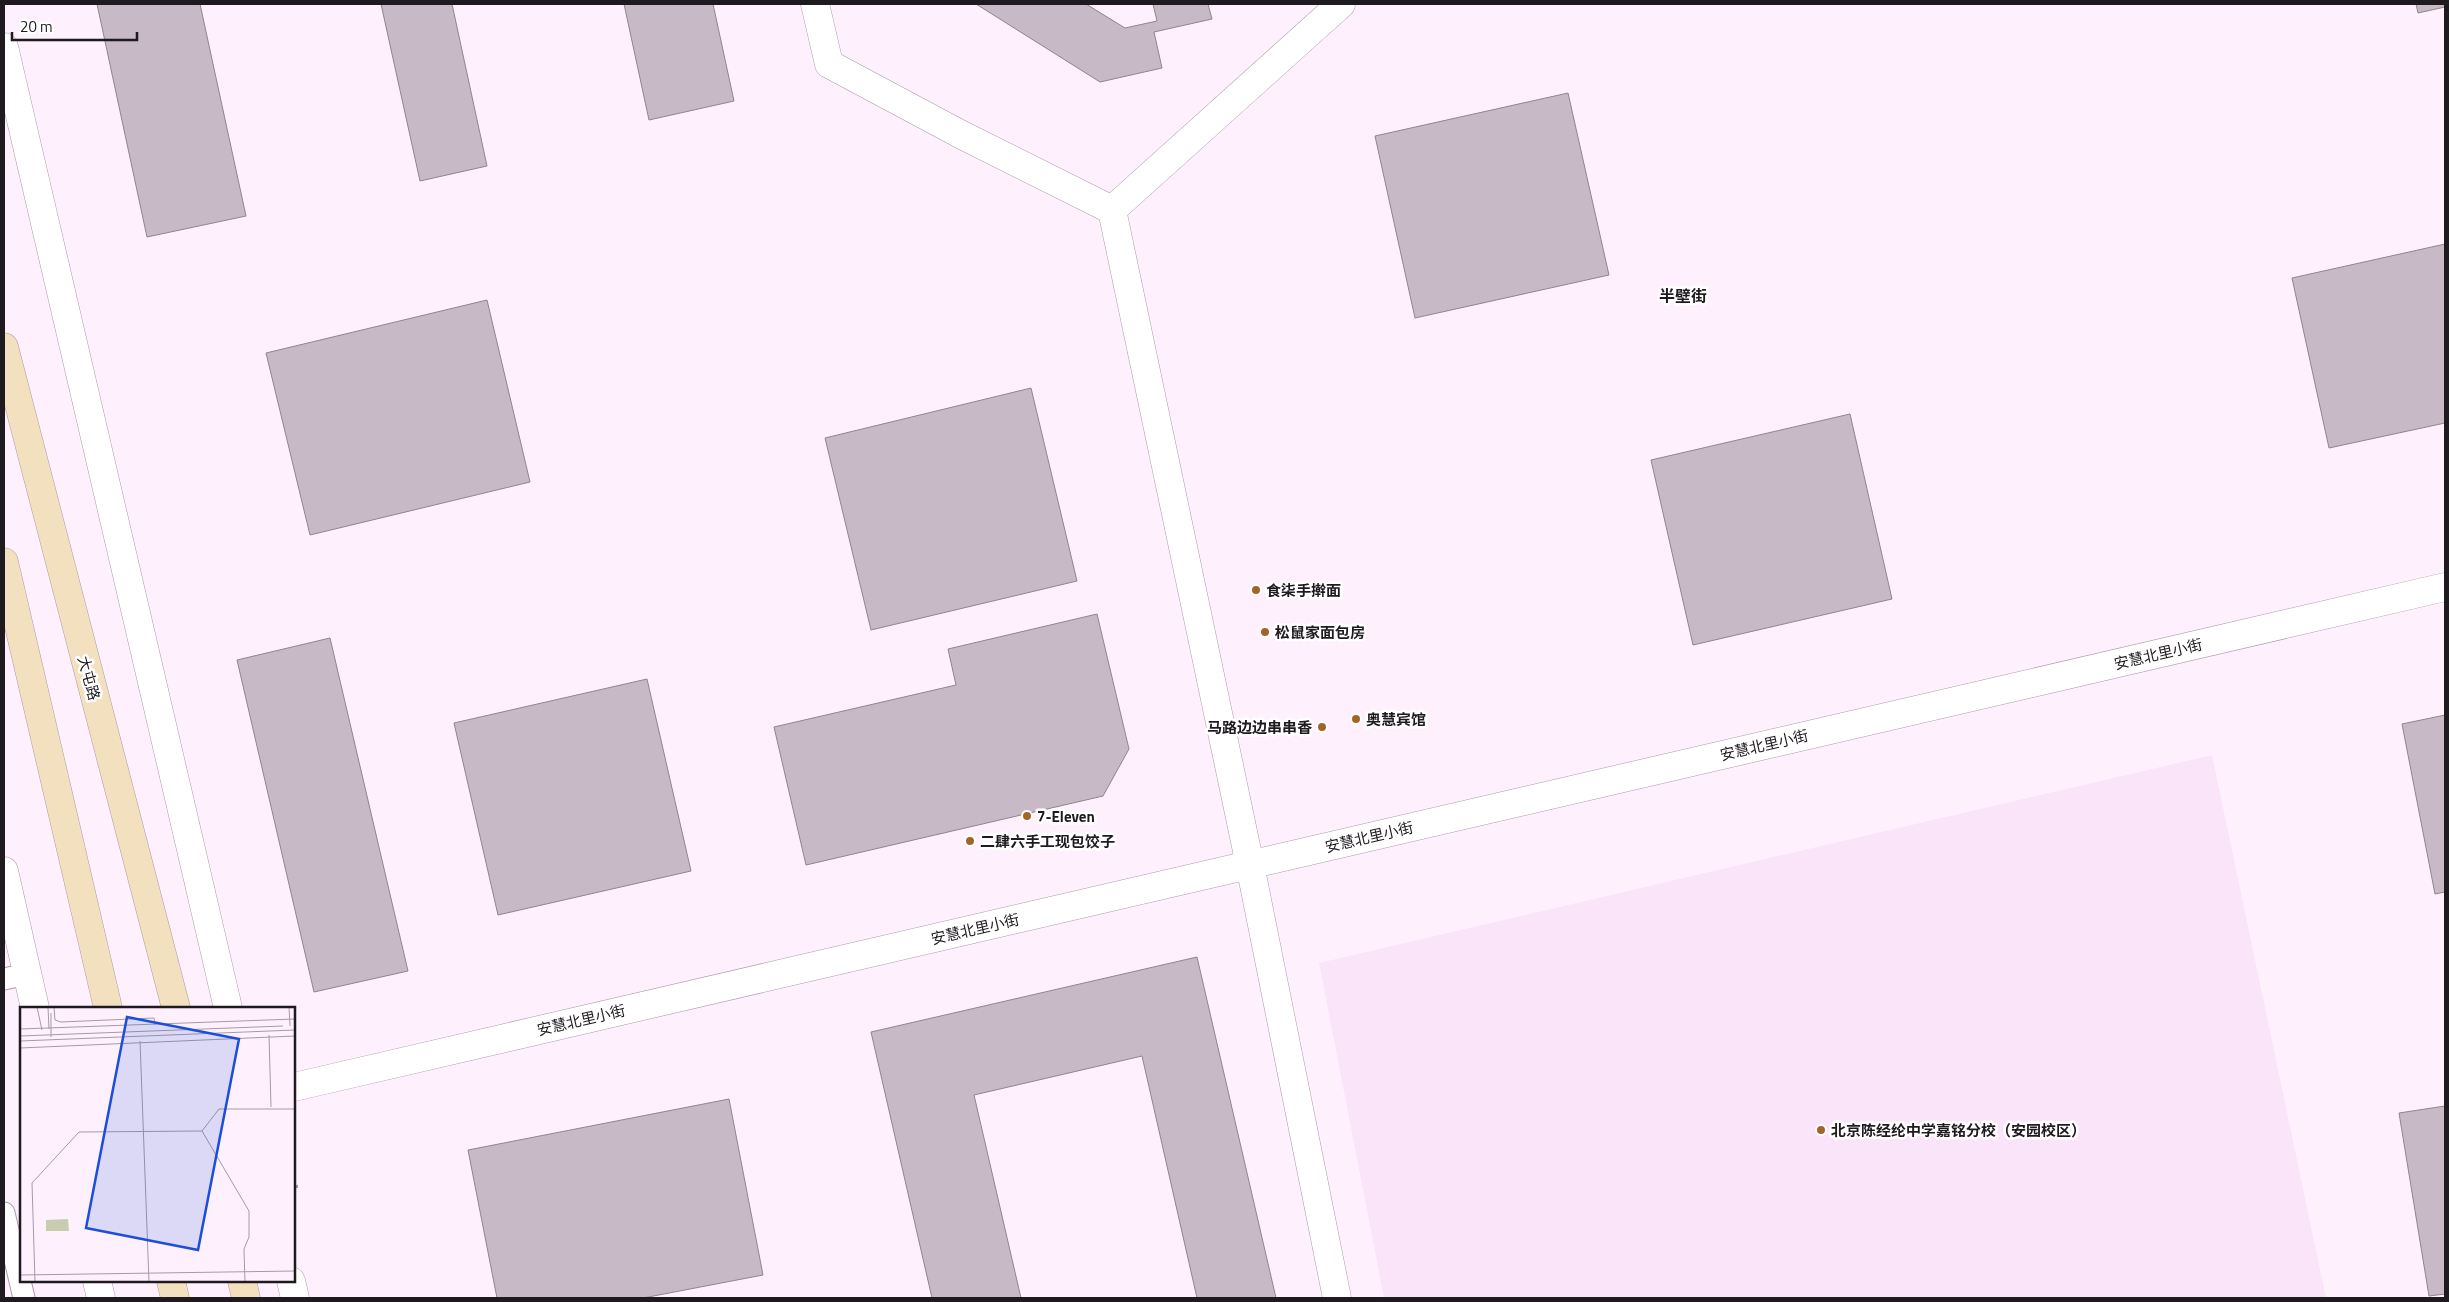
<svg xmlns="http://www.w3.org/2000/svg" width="2449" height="1302" viewBox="0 0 2449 1302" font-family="'Titillium Web','Noto Sans SC',sans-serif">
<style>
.built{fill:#fae4f9}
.building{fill:#c8b9c7;stroke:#918390}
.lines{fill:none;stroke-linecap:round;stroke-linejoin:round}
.lane-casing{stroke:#aa9ba9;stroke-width:23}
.street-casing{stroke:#aa9ba9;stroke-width:29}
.secondary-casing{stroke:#aa9ba9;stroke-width:29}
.path{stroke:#9d949d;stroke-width:3;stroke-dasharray:4 4;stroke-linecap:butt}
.lane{stroke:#fff;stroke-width:21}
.street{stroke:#fff;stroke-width:28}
.secondary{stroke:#f2e0be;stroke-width:28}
.poi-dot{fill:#a26529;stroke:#fff;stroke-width:2}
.labels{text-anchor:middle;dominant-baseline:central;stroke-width:5;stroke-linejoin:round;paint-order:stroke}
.poi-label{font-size:15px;font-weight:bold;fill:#1f1a1f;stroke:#fff;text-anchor:start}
.street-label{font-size:15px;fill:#1f1a1f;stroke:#fff}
.neighbourhood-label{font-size:16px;font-weight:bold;fill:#1f1a1f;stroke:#fff}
.inset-road{fill:none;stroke:#a59ba4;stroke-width:1}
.view{fill:#1d4ed8;fill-opacity:0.15;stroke:#1d4ed8;stroke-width:2.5}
.inset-edge{fill:none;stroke:#1f1a1f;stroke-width:2.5}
</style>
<rect width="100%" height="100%" fill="#fef1fd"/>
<path class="built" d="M2212 755 2326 1298H1384L1319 963Z"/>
<path class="building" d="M97 4H200L246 216 147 237Z
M381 4H452L487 166 420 181Z
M624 4H713L734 101 649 120Z
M976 4H1086L1125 28 1157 21 1153 4H1208L1212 19 1154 32 1162 68 1100 82Z
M2416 4H2445V7L2418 13Z
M1568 93 1609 275 1415 318 1375 136Z
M2445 244V423L2329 448 2292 278Z
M487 300 530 482 310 535 266 353Z
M1031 388 1077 581 871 630 825 438Z
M1850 414 1892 599 1693 645 1651 460Z
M1097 614 1129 749 1103 796 806 865 774 727 956 685 948 649Z
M330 638 408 971 314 992 237 660Z
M647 679 691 871 498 915 454 723Z
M2445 715V892L2435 894 2402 724Z
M1197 957 1276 1298H1197L1142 1056 974 1095 1021 1298H932L871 1032Z
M729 1099 763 1275 643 1298H497L468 1150Z
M2445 1106V1294L2429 1296 2399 1113Z"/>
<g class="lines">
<g class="lane-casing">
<path id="lane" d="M4 979 27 974
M4 1213 24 1298"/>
</g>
<g class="street-casing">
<path id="street" d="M815 4 829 64 962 135 1112 210
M4 47 228 1008
M4 871 35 1008
M294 1087 2445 587
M97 1281 101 1298
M291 1281 295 1298
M1337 1298 1250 865 1112 210 1341 4"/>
</g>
<g class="secondary-casing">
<path id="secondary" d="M4 347 176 1008
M4 562 108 1008
M171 1281 175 1298
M242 1281 246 1298"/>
</g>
<path class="path" d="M294 1187 300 1186"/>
<use href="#lane" class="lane"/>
<use href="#street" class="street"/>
<use href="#secondary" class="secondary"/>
</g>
<g class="poi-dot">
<circle cx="1256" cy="590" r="5"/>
<circle cx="1265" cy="632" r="5"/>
<circle cx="1356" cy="719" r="5"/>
<circle cx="1322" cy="727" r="5"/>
<circle cx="1027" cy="816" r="5"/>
<circle cx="970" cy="841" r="5"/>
<circle cx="1821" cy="1130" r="5"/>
</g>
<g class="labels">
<g class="poi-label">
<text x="1266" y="590">食柒手擀面</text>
<text x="1275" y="632">松鼠家面包房</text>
<text x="1366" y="719">奥慧宾馆</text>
<text x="1312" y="727" text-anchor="end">马路边边串串香</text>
<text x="1037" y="816">7-Eleven</text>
<text x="980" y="841">二肆六手工现包饺子</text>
<text x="1831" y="1130">北京陈经纶中学嘉铭分校（安园校区）</text>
</g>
<g class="street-label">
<text transform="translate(2158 654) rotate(-13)">安慧北里小街</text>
<text transform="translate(89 678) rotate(75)">大屯路</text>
<text transform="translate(1764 745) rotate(-13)">安慧北里小街</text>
<text transform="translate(1369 837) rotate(-13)">安慧北里小街</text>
<text transform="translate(975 929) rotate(-13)">安慧北里小街</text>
<text transform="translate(581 1020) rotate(-13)">安慧北里小街</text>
</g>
<g class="neighbourhood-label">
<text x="1683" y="296">半壁街</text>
</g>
</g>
<g transform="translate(20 1007)">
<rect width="275" height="275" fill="#fef1fd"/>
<path d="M48 212 49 224H26V213Z" fill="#c8cdb0"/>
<path class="inset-road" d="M17 0 22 23M28 0 29 22M34 0 35 13 41 15 134 11 135 18M269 0 270 19M0 22 275 12M249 28 251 100M0 29 263 19M31 30V6M0 34 275 23M120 34 129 275M0 41 275 29M182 124 199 102H275M0 268 275 264M15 275 12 176 59 125 182 124 229 204V230L224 242 225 275"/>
<path class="view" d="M107 10 219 32 178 243 66 221Z"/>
<rect width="275" height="275" class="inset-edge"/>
</g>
<rect width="2449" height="1302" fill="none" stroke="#1f1a1f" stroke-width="10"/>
<path d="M12 32v8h125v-8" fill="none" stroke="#1f1a1f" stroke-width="2.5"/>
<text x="20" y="32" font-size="15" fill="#1f1a1f" stroke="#ffffff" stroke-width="4" paint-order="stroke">20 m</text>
</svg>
